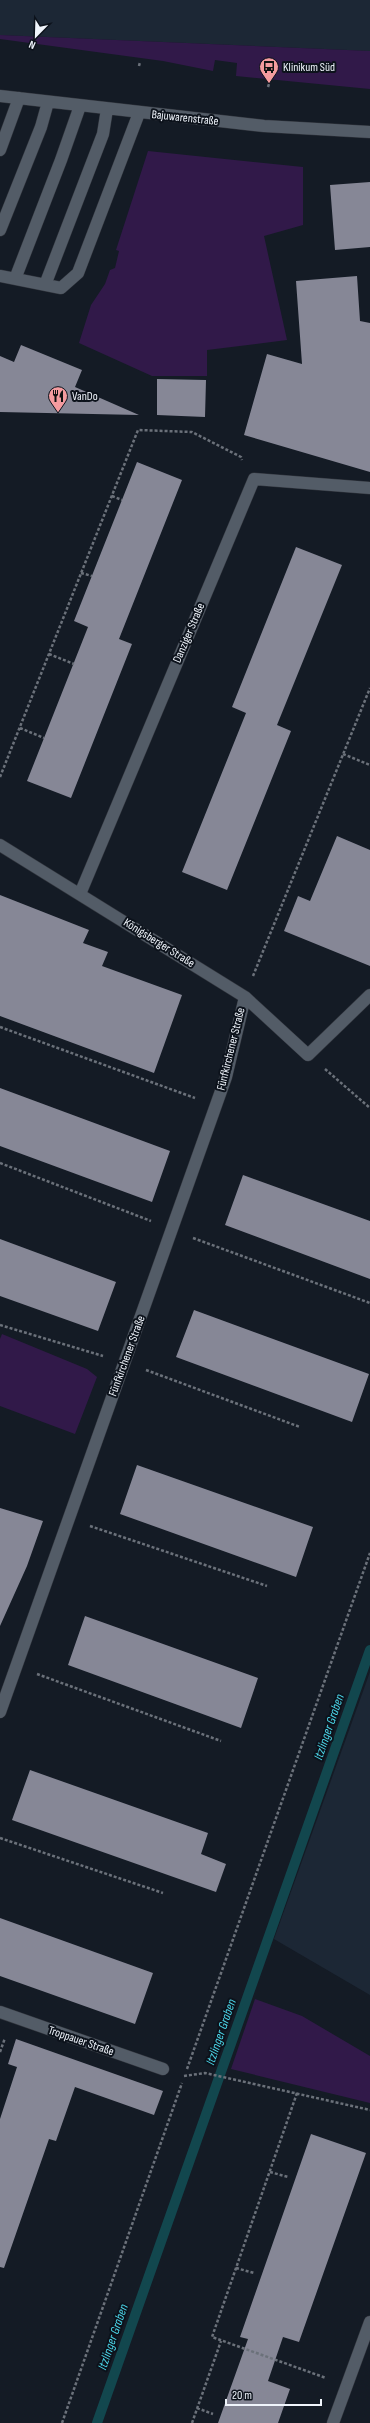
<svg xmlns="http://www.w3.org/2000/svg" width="370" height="2423" viewBox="0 0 370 2423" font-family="'Sofia Sans Condensed',sans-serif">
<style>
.built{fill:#1c2735}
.green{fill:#311949}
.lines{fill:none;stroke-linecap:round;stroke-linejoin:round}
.stream{stroke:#12474e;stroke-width:10}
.building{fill:#868796}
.minor-casing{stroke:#32363e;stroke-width:13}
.path{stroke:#6b717a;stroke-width:2.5;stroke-dasharray:3 2;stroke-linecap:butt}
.minor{stroke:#535c67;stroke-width:12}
.labels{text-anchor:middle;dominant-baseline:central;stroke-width:4;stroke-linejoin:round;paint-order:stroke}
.poi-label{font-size:12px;fill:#f0f5fc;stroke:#0c121b;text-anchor:start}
.street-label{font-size:12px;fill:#f0f5fc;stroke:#0c121b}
.water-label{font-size:13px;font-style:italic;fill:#4ddaed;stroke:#0c121b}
</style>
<rect width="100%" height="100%" fill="#141b25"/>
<path class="built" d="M0 0H370V51L0 35Z
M370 1672V1995L274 1939Z"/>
<path class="green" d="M0 35 370 51V89L236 76 237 63 215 60 213 71 163 61 0 39Z
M148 151 303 167V225L264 236 287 340 207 350V376H152L79 343 91 305 105 284 110 270 115 268 119 251 116 250Z
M2 1334 87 1369 97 1377 75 1434 0 1406V1339Z
M255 1999 302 2016 370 2056V2103L231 2069Z"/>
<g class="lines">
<path class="stream" d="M97 2423 370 1650"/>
</g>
<path class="building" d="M370 182V247L335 250 330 185Z
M357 276 360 321 370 323V472L244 435 267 354 302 364 296 281Z
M21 345 82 370 75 387 139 415 0 412V356L14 362Z
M157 379 206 380 205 417 157 415Z
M137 462 182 480 119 639 132 644 71 798 27 781 88 627 74 621Z
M296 547 342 565 277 725 291 731 227 890 182 872 246 713 232 707Z
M337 836 370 850V966L284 931 298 896 310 901Z
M0 895 89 930 83 943 108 952 102 966 182 995 154 1073 0 1016Z
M0 1088 170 1151 152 1202 0 1146Z
M243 1175 370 1221V1279L225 1225Z
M0 1239 116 1282 98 1331 0 1296Z
M194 1310 369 1374 352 1422 176 1357Z
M137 1465 313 1527 296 1577 120 1514Z
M0 1508 43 1521 27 1566 0 1626Z
M85 1616 258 1678 241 1728 68 1665Z
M30 1770 208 1833 201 1854 226 1864 216 1892 12 1820Z
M0 1918 153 1973 135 2024 0 1976Z
M16 2039 163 2091 154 2115 75 2087 56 2141 49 2139 4 2268 0 2267V2119L17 2067 8 2064Z
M311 2134 366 2153 299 2342 283 2337 268 2381 290 2389 278 2423H218L248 2339 240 2337Z"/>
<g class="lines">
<g class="minor-casing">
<path id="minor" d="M0 96 264 126 370 132
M0 150 19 98
M0 230 41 127 48 102
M0 276 61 288 78 273 139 113
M15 279 61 160 80 106
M45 285 103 134 107 109
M0 845 245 997 308 1055 370 995
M80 894 254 479 370 488
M0 1712 226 1077 245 997
M0 2012 163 2069
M333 2423 370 2322"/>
</g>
<path class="path" d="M139 66 140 62
M268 87 269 84
M112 496 122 500
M81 573 92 576
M49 654 74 664
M20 728 44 738
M343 754 370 765
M0 777 138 430 192 432 241 457 242 460
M253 976 370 688
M0 1027 195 1098
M325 1069 370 1108
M0 1163 151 1221
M193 1238 370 1303
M0 1325 103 1356
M146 1370 300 1427
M90 1526 267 1586
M37 1674 221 1741
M0 1838 163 1893
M0 2052 5 2038
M187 2069 370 1553
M184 2076 205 2073 370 2110
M297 2093 212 2337 326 2378
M270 2172 288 2177
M236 2268 254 2273
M197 2408 213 2414
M62 2423 182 2083
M192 2423 221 2341"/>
<use href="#minor" class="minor"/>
</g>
<defs>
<g id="bus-pin" transform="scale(1)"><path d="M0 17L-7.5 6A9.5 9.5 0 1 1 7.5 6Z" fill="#f49b9f" stroke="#0c121b"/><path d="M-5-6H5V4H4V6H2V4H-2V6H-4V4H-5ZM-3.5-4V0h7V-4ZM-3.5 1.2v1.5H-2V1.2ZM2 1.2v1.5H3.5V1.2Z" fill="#111"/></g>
<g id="restaurant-pin" transform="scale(1)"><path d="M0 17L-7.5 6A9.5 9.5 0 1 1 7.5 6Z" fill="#f49b9f" stroke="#0c121b"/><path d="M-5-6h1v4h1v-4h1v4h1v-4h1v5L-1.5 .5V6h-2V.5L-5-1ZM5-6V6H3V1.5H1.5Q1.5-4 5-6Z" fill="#111"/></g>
</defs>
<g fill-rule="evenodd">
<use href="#bus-pin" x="269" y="67"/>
<use href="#restaurant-pin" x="58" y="396"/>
</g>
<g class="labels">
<g class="poi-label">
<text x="283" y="67">Klinikum Süd</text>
<text x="72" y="396">VanDo</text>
</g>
<g class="street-label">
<text transform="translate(185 118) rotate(6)">Bajuwarenstraße</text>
<text transform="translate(189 633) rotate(-67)">Danziger Straße</text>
<text transform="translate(159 943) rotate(32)">Königsberger Straße</text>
<text transform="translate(231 1049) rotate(-76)">Fünfkirchener Straße</text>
<text transform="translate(127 1356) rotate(-70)">Fünfkirchener Straße</text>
<text transform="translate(81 2041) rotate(19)">Troppauer Straße</text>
</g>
<g class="water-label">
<text transform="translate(329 1727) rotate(-71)">Itzlinger Graben</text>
<text transform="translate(221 2032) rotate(-71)">Itzlinger Graben</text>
<text transform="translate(113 2337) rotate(-71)">Itzlinger Graben</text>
</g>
</g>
<g transform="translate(36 36) rotate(203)" stroke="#0c121b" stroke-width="3" paint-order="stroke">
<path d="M0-3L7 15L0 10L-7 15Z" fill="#f0f5fc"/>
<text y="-6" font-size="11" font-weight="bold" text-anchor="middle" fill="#f0f5fc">N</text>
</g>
<path d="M226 2399v6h95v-6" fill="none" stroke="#f0f5fc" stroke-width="2"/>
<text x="232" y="2399" font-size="12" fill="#f0f5fc" stroke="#0c121b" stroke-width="3" paint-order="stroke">20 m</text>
</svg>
